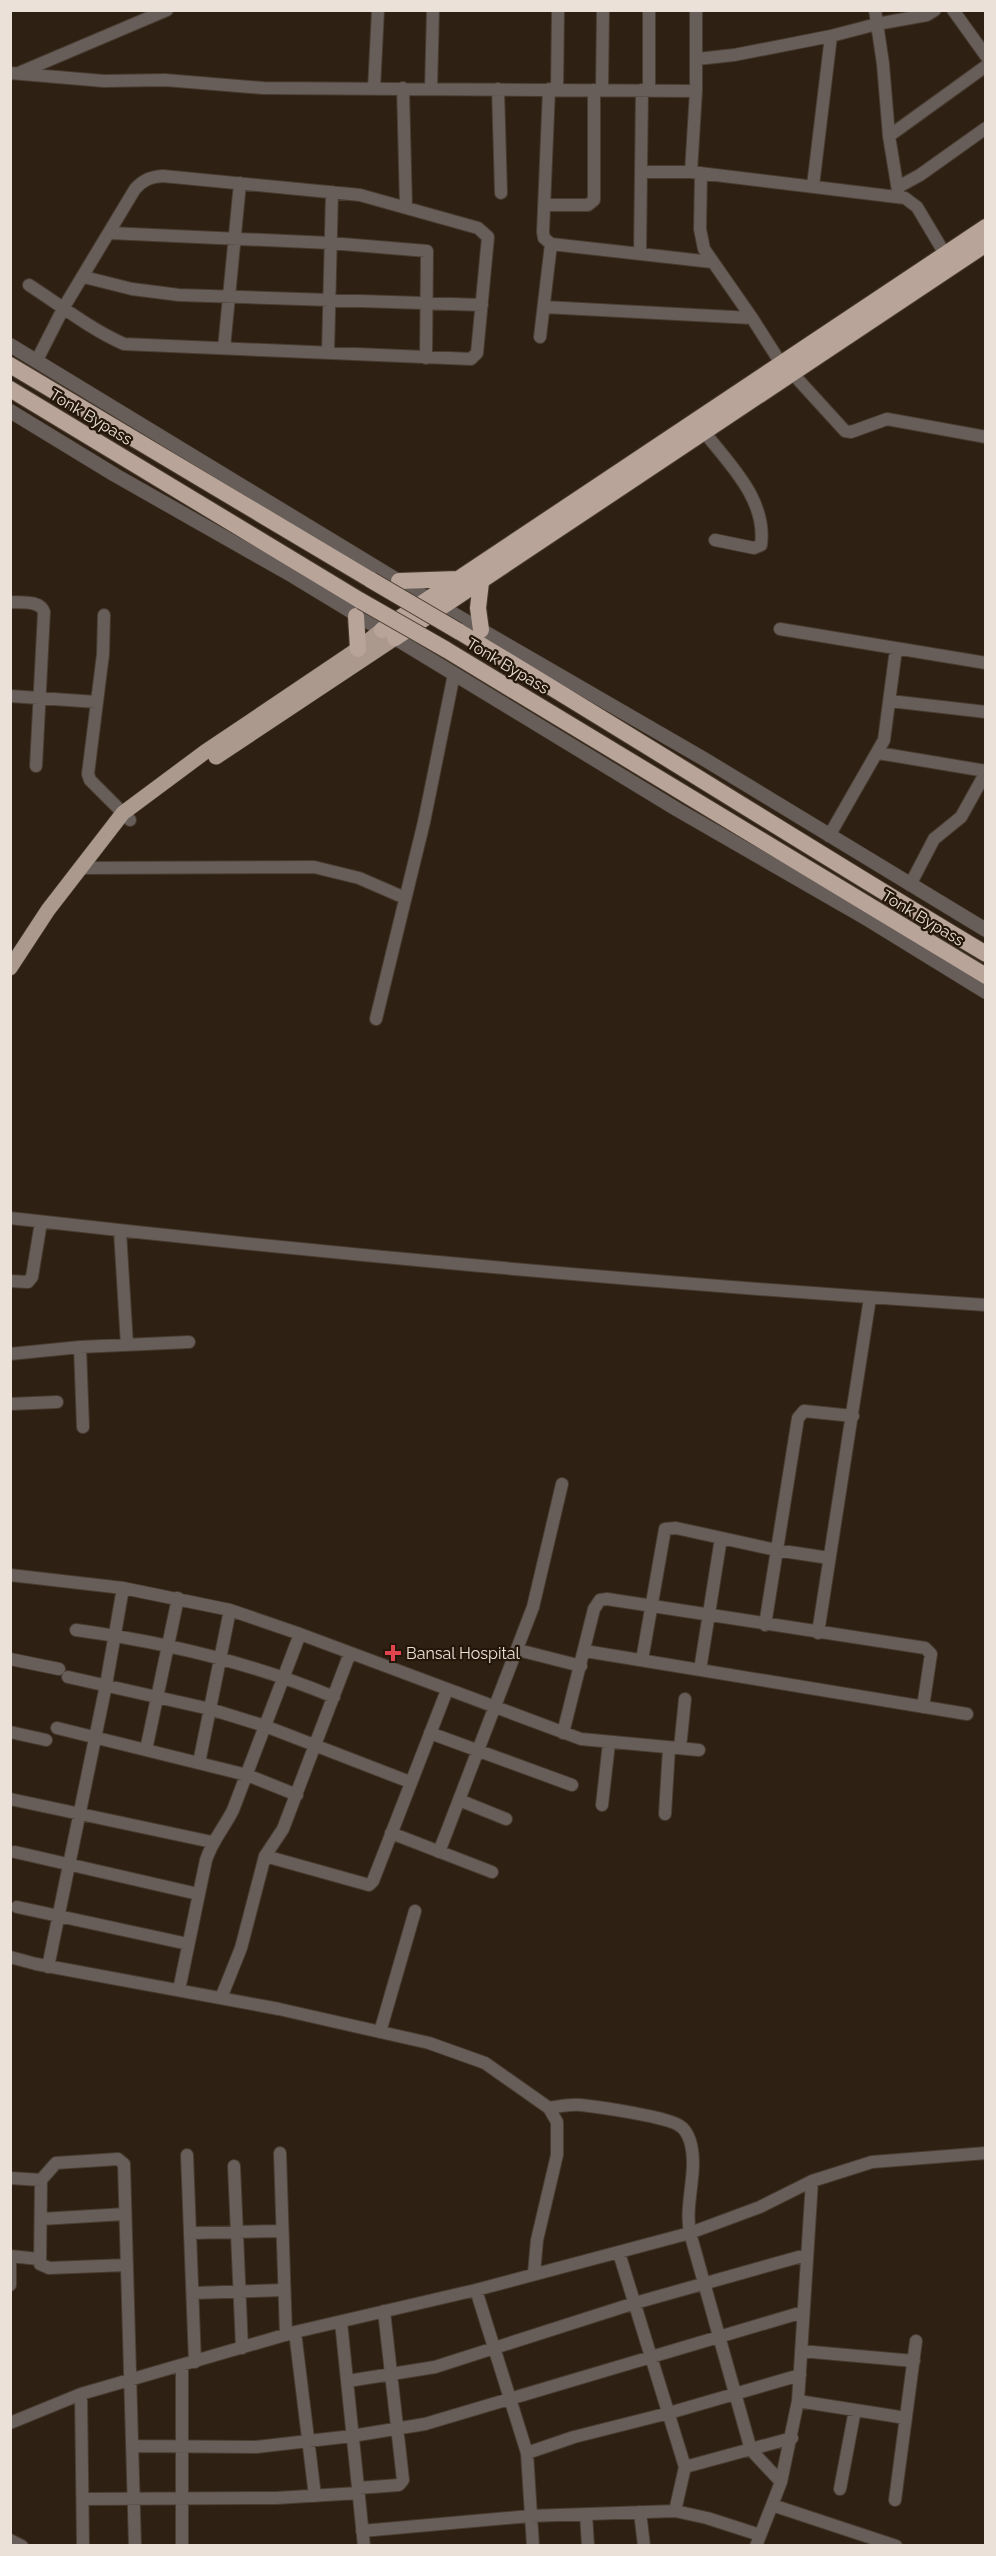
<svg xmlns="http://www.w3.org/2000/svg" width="996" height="2556" viewBox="0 0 996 2556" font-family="Raleway,sans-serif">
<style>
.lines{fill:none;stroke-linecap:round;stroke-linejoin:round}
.minor-casing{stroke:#483b2f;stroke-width:14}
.tertiary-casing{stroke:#483b2f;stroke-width:15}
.primary-casing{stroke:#483b2f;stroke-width:16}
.trunk-casing{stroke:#483b2f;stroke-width:18}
.minor{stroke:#675e59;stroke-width:12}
.tertiary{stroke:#675e59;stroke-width:14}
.primary{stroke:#ab998e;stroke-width:15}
.trunk{stroke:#b8a498;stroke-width:16}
.trunk-bridge-casing{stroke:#483b2f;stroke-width:18;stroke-linecap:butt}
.trunk-bridge{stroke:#b8a498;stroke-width:16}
.health-dot{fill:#e0444e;stroke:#241609;stroke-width:2}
.labels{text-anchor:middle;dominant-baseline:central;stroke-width:4.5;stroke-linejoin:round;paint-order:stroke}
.street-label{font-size:16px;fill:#ebe1d9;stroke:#241609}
.poi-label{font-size:16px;fill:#ebe1d9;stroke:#241609;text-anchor:start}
</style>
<rect width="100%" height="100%" fill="#2e2013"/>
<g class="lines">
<g class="minor-casing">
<path id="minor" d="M875 10 883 64 889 136 899 197
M953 10 986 56
M697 59 734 55 831 36 877 24 927 15 935 10
M21 72 167 10
M10 73 104 81 165 80 263 88 696 91
M403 88 406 207
M374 89 378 10
M431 89 433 10
M498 89 501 193
M549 89 543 232 544 238 551 244 712 262
M557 90 558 10
M602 90 603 10
M649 90V10
M889 136 986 66
M642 172H691L905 198 917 207 945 254
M691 172 696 91V10
M701 173 700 229 704 249 752 318 782 365
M813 186 831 36
M898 187 920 175 986 128
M544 205H588L594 200V90
M110 233 330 243 427 251 426 358
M640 253 642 90
M84 277 132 289 179 295 482 305
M29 285C60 305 90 329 124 344L471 359 477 353 488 237 478 228 360 195 163 176C150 177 143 180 135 189L64 307 37 360
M544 307 752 318
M540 337 551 244
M224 348 240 183
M328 353 332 192
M793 374 845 431 851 432 887 419 986 437
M705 433C730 465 767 500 761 545L754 548 715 540
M10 602C22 603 40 600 44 612L36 766
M104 615 103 654 88 774 90 780 130 820
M780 629 986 663
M10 696 97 702
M890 701 986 712
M878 753 986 771
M829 836 884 740 896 649
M79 868 314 867 359 878 405 898
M910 885 934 839 961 817 986 772
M376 1019 424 822 454 674
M10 1218C335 1255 660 1284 986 1305
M120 1231 127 1345
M10 1281 28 1282 32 1277 41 1222
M80 1347 83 1427
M10 1354 80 1347 189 1342
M10 1404 57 1402
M10 1575 123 1588 230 1610 300 1634 581 1739 699 1750
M765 1625 798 1418 804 1411 853 1416
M76 1630C164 1642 252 1663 334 1697
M818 1633 870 1298
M518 1650 581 1666
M585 1651 967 1714
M10 1659 59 1669
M642 1660 665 1529 676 1528 776 1550 829 1558
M700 1670 721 1538
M68 1677 210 1709 265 1726 410 1782
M57 1728 247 1775 297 1795
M10 1732 46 1740
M430 1733 572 1785
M563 1733 594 1609 600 1600 607 1599 925 1648 931 1654 923 1707
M680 1748 685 1699
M146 1750 178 1598
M199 1763 230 1610
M10 1799 212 1842
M459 1800 506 1819
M602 1805 609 1743
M665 1814 669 1748
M391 1833 492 1872
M15 1852 198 1894
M439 1852 533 1607 562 1484
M265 1856 369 1885 373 1881 447 1690
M17 1907 188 1944
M10 1957 36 1964 279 2009 429 2043 485 2063 549 2108 557 2122V2155L537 2240 534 2273
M48 1967 106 1685 123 1588
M179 1990 206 1860C212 1841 224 1828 233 1810L300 1634
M221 1998 241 1948 265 1856 283 1829 350 1653
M380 2032 415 1911
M549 2108C560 2106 570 2104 581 2105 599 2107 669 2117 680 2126 685 2129 688 2135 690 2141 699 2170 684 2203 690 2233L751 2450 781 2482
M280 2153 286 2335
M187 2155 195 2362
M234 2166 242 2348
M10 2178 41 2180 56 2163 118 2159 124 2164 135 2546
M41 2180 40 2264 49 2268 127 2265
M41 2219 125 2214
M190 2233 281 2231
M619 2253 685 2467 675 2511
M10 2256 39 2259
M10 2261V2285
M476 2290 527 2453 533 2546
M193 2293 284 2290
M341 2322 364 2546
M295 2332 315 2496
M801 2351 914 2361
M182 2366V2546
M348 2381 435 2367 635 2303 806 2255
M81 2394 83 2546
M798 2401 906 2418
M10 2423 81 2394 295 2332 476 2290 690 2233 760 2207 812 2181 872 2162 986 2153
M132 2446 256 2447 352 2436 425 2424 803 2312
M527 2453 574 2437 669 2413 800 2375
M685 2467 792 2438
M358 2488 399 2485 403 2480 384 2311
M840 2489 855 2410
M83 2499 276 2498 358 2493
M895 2500 916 2341
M772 2505 896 2546
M640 2512 644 2546
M586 2514 588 2546
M362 2531 530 2516 675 2511 707 2518 760 2535
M10 2540 22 2546
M756 2546 781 2482 798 2401 812 2181"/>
</g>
<g class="tertiary-casing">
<path id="tertiary" d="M10 345 443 608 704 759 986 930
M10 411 115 475 293 576 678 810 869 920 986 992"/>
</g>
<g class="primary-casing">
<path id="primary" d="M216 757 395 638
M10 968 48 910 123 813 205 752 358 649 382 630"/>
</g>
<g class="trunk-casing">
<path id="trunk" d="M10 365 371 580
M10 389 361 601
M399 581 458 579
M481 582 478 608 481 630
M356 616 358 649
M382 630 986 227
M458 631C635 737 809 848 986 954
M395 638 986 244
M445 649 986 976"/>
</g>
<use href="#minor" class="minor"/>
<use href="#tertiary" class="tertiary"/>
<use href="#primary" class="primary"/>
<use href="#trunk" class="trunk"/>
<g class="trunk-bridge-casing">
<path id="trunk-bridge" d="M371 580 458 631
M361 601 445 649"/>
</g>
<use href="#trunk-bridge" class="trunk-bridge"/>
</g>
<path class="health-dot" d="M390 1644h6v6h6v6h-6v6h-6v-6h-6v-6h6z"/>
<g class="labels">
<g class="street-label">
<text transform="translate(91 417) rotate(31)">Tonk Bypass</text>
<text transform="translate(508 666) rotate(31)">Tonk Bypass</text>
<text transform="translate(923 918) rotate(31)">Tonk Bypass</text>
</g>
<g class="poi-label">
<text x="406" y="1653">Bansal Hospital</text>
</g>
</g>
<rect width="996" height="2556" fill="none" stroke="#ebe1d9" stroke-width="24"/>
</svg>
